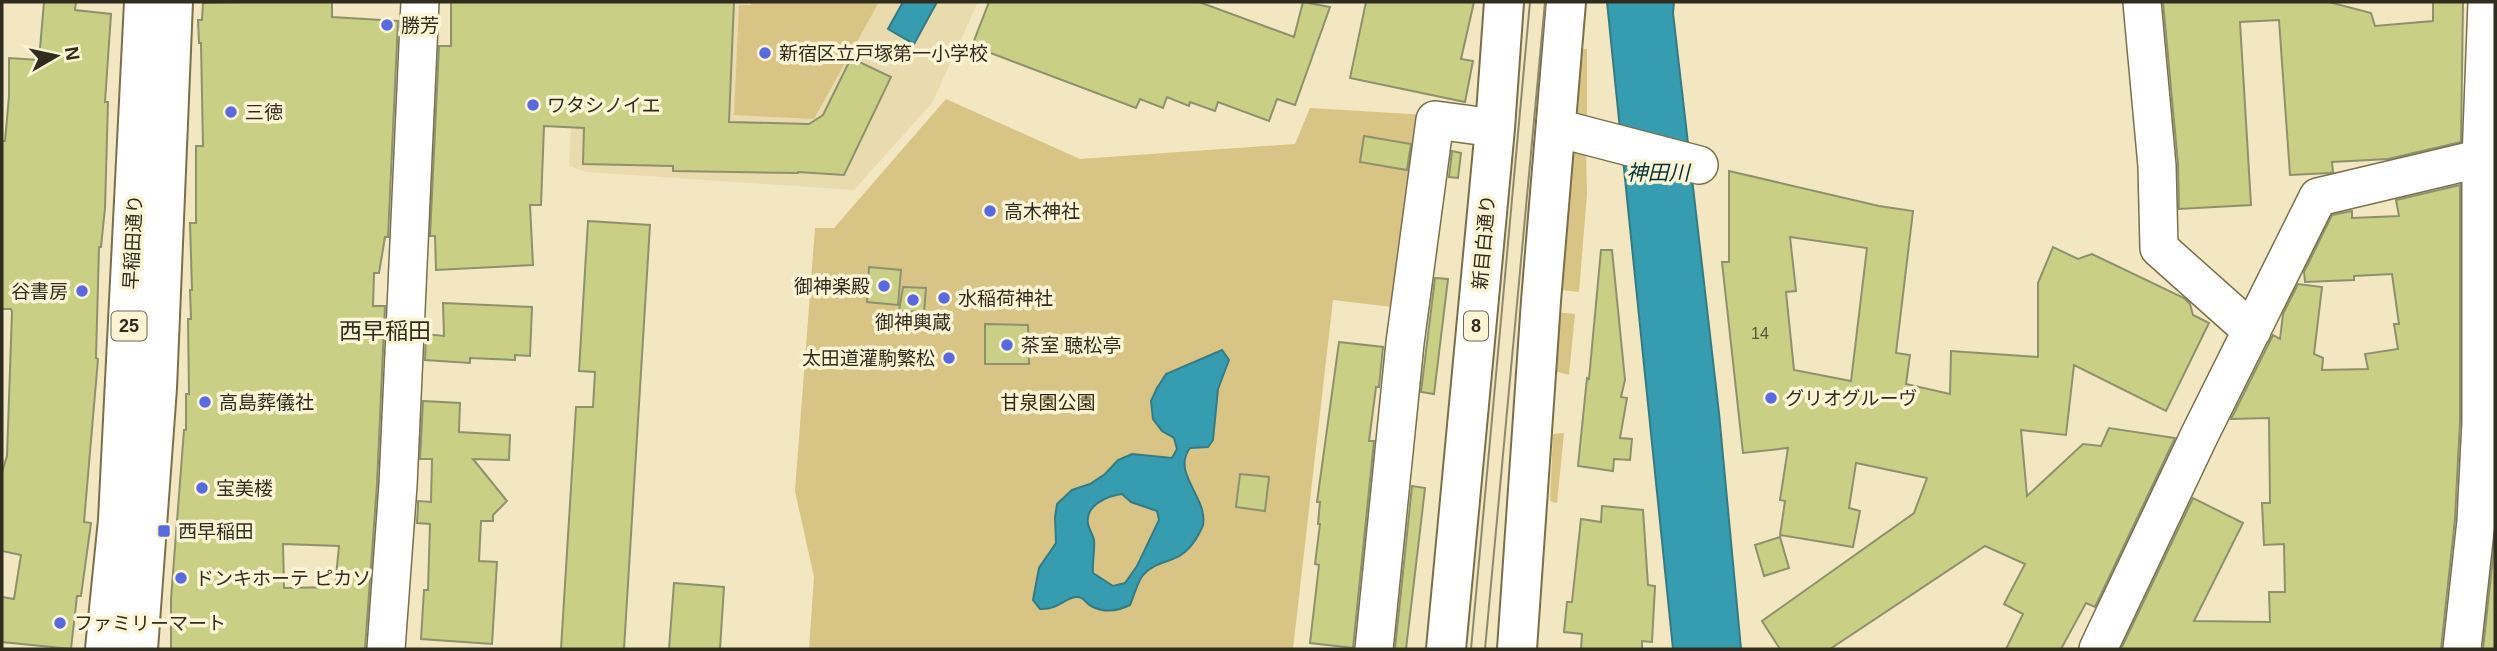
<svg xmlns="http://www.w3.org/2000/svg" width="2497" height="651" viewBox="0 0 2497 651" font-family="Arial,'Noto Sans JP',sans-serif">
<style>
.built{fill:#e9dbae}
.green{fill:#d8c484}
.water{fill:#369cb0;stroke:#347b84;stroke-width:2;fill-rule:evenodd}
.building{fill:#c9d086;stroke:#8d916d;stroke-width:2;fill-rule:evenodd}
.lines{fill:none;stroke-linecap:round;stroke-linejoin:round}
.minor-casing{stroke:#796f4c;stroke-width:40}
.major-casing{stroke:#796f4c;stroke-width:42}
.minor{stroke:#fff;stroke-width:37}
.major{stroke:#fff;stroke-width:38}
.tram{stroke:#90886d;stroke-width:2}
.poi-dot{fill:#596ae1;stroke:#fdf4d5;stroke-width:2.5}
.labels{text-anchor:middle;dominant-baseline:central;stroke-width:7;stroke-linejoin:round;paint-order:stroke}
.number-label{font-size:16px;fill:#575638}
.shield{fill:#fdf4d5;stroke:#6e6955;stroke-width:2}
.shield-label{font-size:18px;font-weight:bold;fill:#312d1e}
.poi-label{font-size:19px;fill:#312d1e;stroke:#fdf4d5;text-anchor:start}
.street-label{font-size:19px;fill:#312d1e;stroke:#fdf4d5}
.park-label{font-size:19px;fill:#332a08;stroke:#fdf4d5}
.water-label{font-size:21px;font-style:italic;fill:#003039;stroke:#fdf4d5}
.quarter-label{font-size:23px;fill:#312d1e;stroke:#fdf4d5}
</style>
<rect width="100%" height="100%" fill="#f2e7c0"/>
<path class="built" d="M578 2H978L932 103 854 190 587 172 569 166Z"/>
<path class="green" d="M751 2H879L814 119 734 115 739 5H751Z
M1577 49H1587V128L1571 108Z
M946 99 1080 159 1295 144 1310 108 1427 115 1401 308 1333 300 1293 649H809L814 577 795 491 815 228H834Z
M1586 150 1587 194 1579 292 1554 289 1571 157 1578 151Z
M1554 312 1575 314 1569 375 1554 371Z
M1564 433 1557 503 1550 501 1553 434Z"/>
<path class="water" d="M903 2H937L914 44 888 29Z
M1607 2H1674L1673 13 1719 413 1741 649H1673Z
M1222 350 1229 360 1218 389 1213 440 1208 447 1190 448C1171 473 1208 497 1203 525 1202 529 1198 535 1196 539 1178 567 1161 556 1143 575 1137 583 1134 596 1130 605 1118 611 1104 613 1091 606 1085 603 1085 597 1077 597 1065 597 1059 610 1040 609L1033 600 1039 568 1056 543 1055 517 1057 504 1072 490 1090 484 1105 474 1118 460 1132 454 1172 458 1177 449 1174 438 1162 431 1153 419 1151 401 1157 388 1166 374ZM1122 494 1131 502 1157 511 1159 520 1137 566 1125 583 1113 586 1093 573C1092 562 1095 551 1094 540 1093 534 1089 530 1088 524 1085 505 1107 496 1122 494Z"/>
<path class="building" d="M44 2H76L75 10 111 14 105 102H108L105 208 101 247H99L96 358 98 359 84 522 91 523 81 596H77L71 649 2 642V597L14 599 21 555 2 551V472L7 456 12 312 11 309H2V141H5L9 96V58L39 60Z
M239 2H332V17L398 21 388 237H385L379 273H374L373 306H385L377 484 365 649H171V599L184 430H186V394H189L188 319H191L190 290H192L190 223H196V146H203L201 43H199L198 20H202L203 3ZM283 544 339 546 335 587 284 588Z
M451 2H734L729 122 809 124 823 115 851 58 891 77 844 175 798 172V173L673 171V166L583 164 584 128 544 126 541 205H530L533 265 436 270 435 236H430L439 46H451Z
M989 2H1199L1294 37 1303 2 1330 7 1295 105 1277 99 1269 121 1218 102 1215 111 1190 102 1189 106 1167 97 1163 108 1140 99 1136 108 972 46Z
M1366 2H1474L1461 59 1473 61 1465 102 1350 78Z
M2163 2H2329L2371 13 2375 26 2433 21V2H2463L2461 142 2388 159 2332 162 2333 172 2330 173 2290 175 2279 20 2240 22 2251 205 2179 209 2178 164Z
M1364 136 1411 144 1407 170 1360 162Z
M1452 151 1461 153 1458 178 1449 177Z
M1729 171 1879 206 1913 211 1896 353 1910 355 1906 384 1950 394 1951 351 2038 357V283L2053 247 2078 259 2092 254 2184 298 2190 304 2193 315 2209 323 2166 411 2074 365 2066 435 2021 430 2027 496 2083 444 2101 446 2109 428 2175 438 2095 607 2086 603 2061 649H2006L2023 614 2004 604 2025 564 1985 546 1830 649H1780L1762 621 1914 513 1927 478 1856 463 1849 508 1860 511 1853 547 1780 535 1785 501 1780 500 1788 448 1743 453 1722 262H1729ZM1790 237 1867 248 1851 381 1794 370 1786 292 1796 291Z
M2460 185V421L2455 519 2441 649H2121L2193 498 2243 523 2194 621 2270 622 2269 592H2285L2284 544 2264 545 2262 503H2270L2269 418 2231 419 2273 335 2280 339 2283 314 2298 284 2322 287 2314 354 2323 358 2322 370 2368 369 2365 354 2398 349 2394 324H2399L2392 274 2354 276V280L2305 282 2304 272 2332 215 2352 211V218L2399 216 2396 200Z
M588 221 650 225 624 649H561L576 407H593L595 372 579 371Z
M1601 250H1612L1625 380 1621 397 1627 398 1620 438 1632 439 1630 460 1614 459 1613 471 1578 466 1587 378 1589 379Z
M869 267 901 270 898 305 867 302Z
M1435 278 1448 279 1434 394 1421 392Z
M903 287 926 288 924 312 899 311Z
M443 303 532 307 530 356 515 355V360L470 358V363L425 360 426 334 444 336Z
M985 324 1028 325 1029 364H985Z
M1339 342 1383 347 1379 387H1376L1369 441H1374L1353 648 1310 643 1319 565 1315 564 1320 524H1318L1320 502H1317Z
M423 401 460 403 459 432 510 435 509 460 473 459 507 501 493 515V521H481L479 561 497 562 492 644 421 639 424 590H428L430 524 417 523 418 506V501L431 502 432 459H420Z
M1240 474 1269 477 1265 511 1236 507Z
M1412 486 1425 488 1422 514 1406 649H1395Z
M1602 506 1643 510 1648 585 1655 586 1652 642 1642 641V649H1581L1582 634 1564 632 1567 602H1572L1581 519 1601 522Z
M1780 537 1789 568 1764 576 1755 545Z
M2495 538V649H2483Z
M674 583 724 587 720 649H669Z"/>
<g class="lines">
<g class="minor-casing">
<path id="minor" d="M2142 2 2157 166 2159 248 2252 331
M1557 128 1699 165
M386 649 398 485 420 2
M1374 649 1405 343 1435 120 1495 128
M2098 649 2200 434 2318 197 2495 155
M2462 649 2476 521 2481 422V159L2487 2"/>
</g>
<g class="major-casing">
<path id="major" d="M105 649 118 520 144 2
M138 649 157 388 173 2
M1446 649 1495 128 1504 2
M1517 649 1541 301 1566 2"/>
</g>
<use href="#minor" class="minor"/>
<use href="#major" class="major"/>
<path class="tram" d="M1471 649 1530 2
M1485 649 1545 2"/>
</g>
<g class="poi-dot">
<circle cx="387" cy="25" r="7"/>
<circle cx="765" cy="53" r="7"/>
<circle cx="533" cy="105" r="7"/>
<circle cx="231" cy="112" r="7"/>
<circle cx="990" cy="211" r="7"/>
<circle cx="884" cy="286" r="7"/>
<circle cx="82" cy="291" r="7"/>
<circle cx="944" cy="298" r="7"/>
<circle cx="913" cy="300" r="7"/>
<circle cx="1007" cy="345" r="7"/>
<circle cx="949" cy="358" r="7"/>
<circle cx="1771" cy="398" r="7"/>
<circle cx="205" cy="402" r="7"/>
<circle cx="202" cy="488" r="7"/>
<rect x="157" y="524" width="14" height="14" rx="3.5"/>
<circle cx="181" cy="578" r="7"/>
<circle cx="60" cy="623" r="7"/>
</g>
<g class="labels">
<g class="number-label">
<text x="1760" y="333">14</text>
</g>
<g class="shield">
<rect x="111.5" y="311.5" width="35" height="29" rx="5"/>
<rect x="1464" y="311.5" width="24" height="29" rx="5"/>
</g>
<g class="shield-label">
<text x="129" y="326">25</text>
<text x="1476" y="326">8</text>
</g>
<g class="poi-label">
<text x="401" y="25">勝芳</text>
<text x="779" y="53">新宿区立戸塚第一小学校</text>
<text x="547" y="105">ワタシノイエ</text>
<text x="245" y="112">三徳</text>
<text x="1004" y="211">高木神社</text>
<text x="870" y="286" text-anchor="end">御神楽殿</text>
<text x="68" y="291" text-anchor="end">谷書房</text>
<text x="958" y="298">水稲荷神社</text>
<text x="913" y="322" text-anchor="middle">御神輿蔵</text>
<text x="1021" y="345">茶室 聴松亭</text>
<text x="935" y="358" text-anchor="end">太田道灌駒繁松</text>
<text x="1785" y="398">グリオグルーヴ</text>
<text x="219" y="402">高島葬儀社</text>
<text x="216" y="488">宝美楼</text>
<text x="178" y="531">西早稲田</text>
<text x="195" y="578">ドンキホーテ ピカソ</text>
<text x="74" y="623">ファミリーマート</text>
</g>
<g class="street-label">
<text transform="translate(133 242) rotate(-87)">早稲田通り</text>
<text transform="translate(1484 242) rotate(-85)">新目白通り</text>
</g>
<g class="park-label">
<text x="1048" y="402">甘泉園公園</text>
</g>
<g class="water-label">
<text x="1658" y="172">神田川</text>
</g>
<g class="quarter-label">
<text x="385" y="331">西早稲田</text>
</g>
</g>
<rect width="2497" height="651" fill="none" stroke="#312d1e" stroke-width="7"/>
<g transform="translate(56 56) rotate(81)" stroke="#fdf4d5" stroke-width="5" paint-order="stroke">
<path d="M0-5L12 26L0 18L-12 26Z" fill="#312d1e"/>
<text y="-10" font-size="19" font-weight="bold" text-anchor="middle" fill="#312d1e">N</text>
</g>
</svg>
